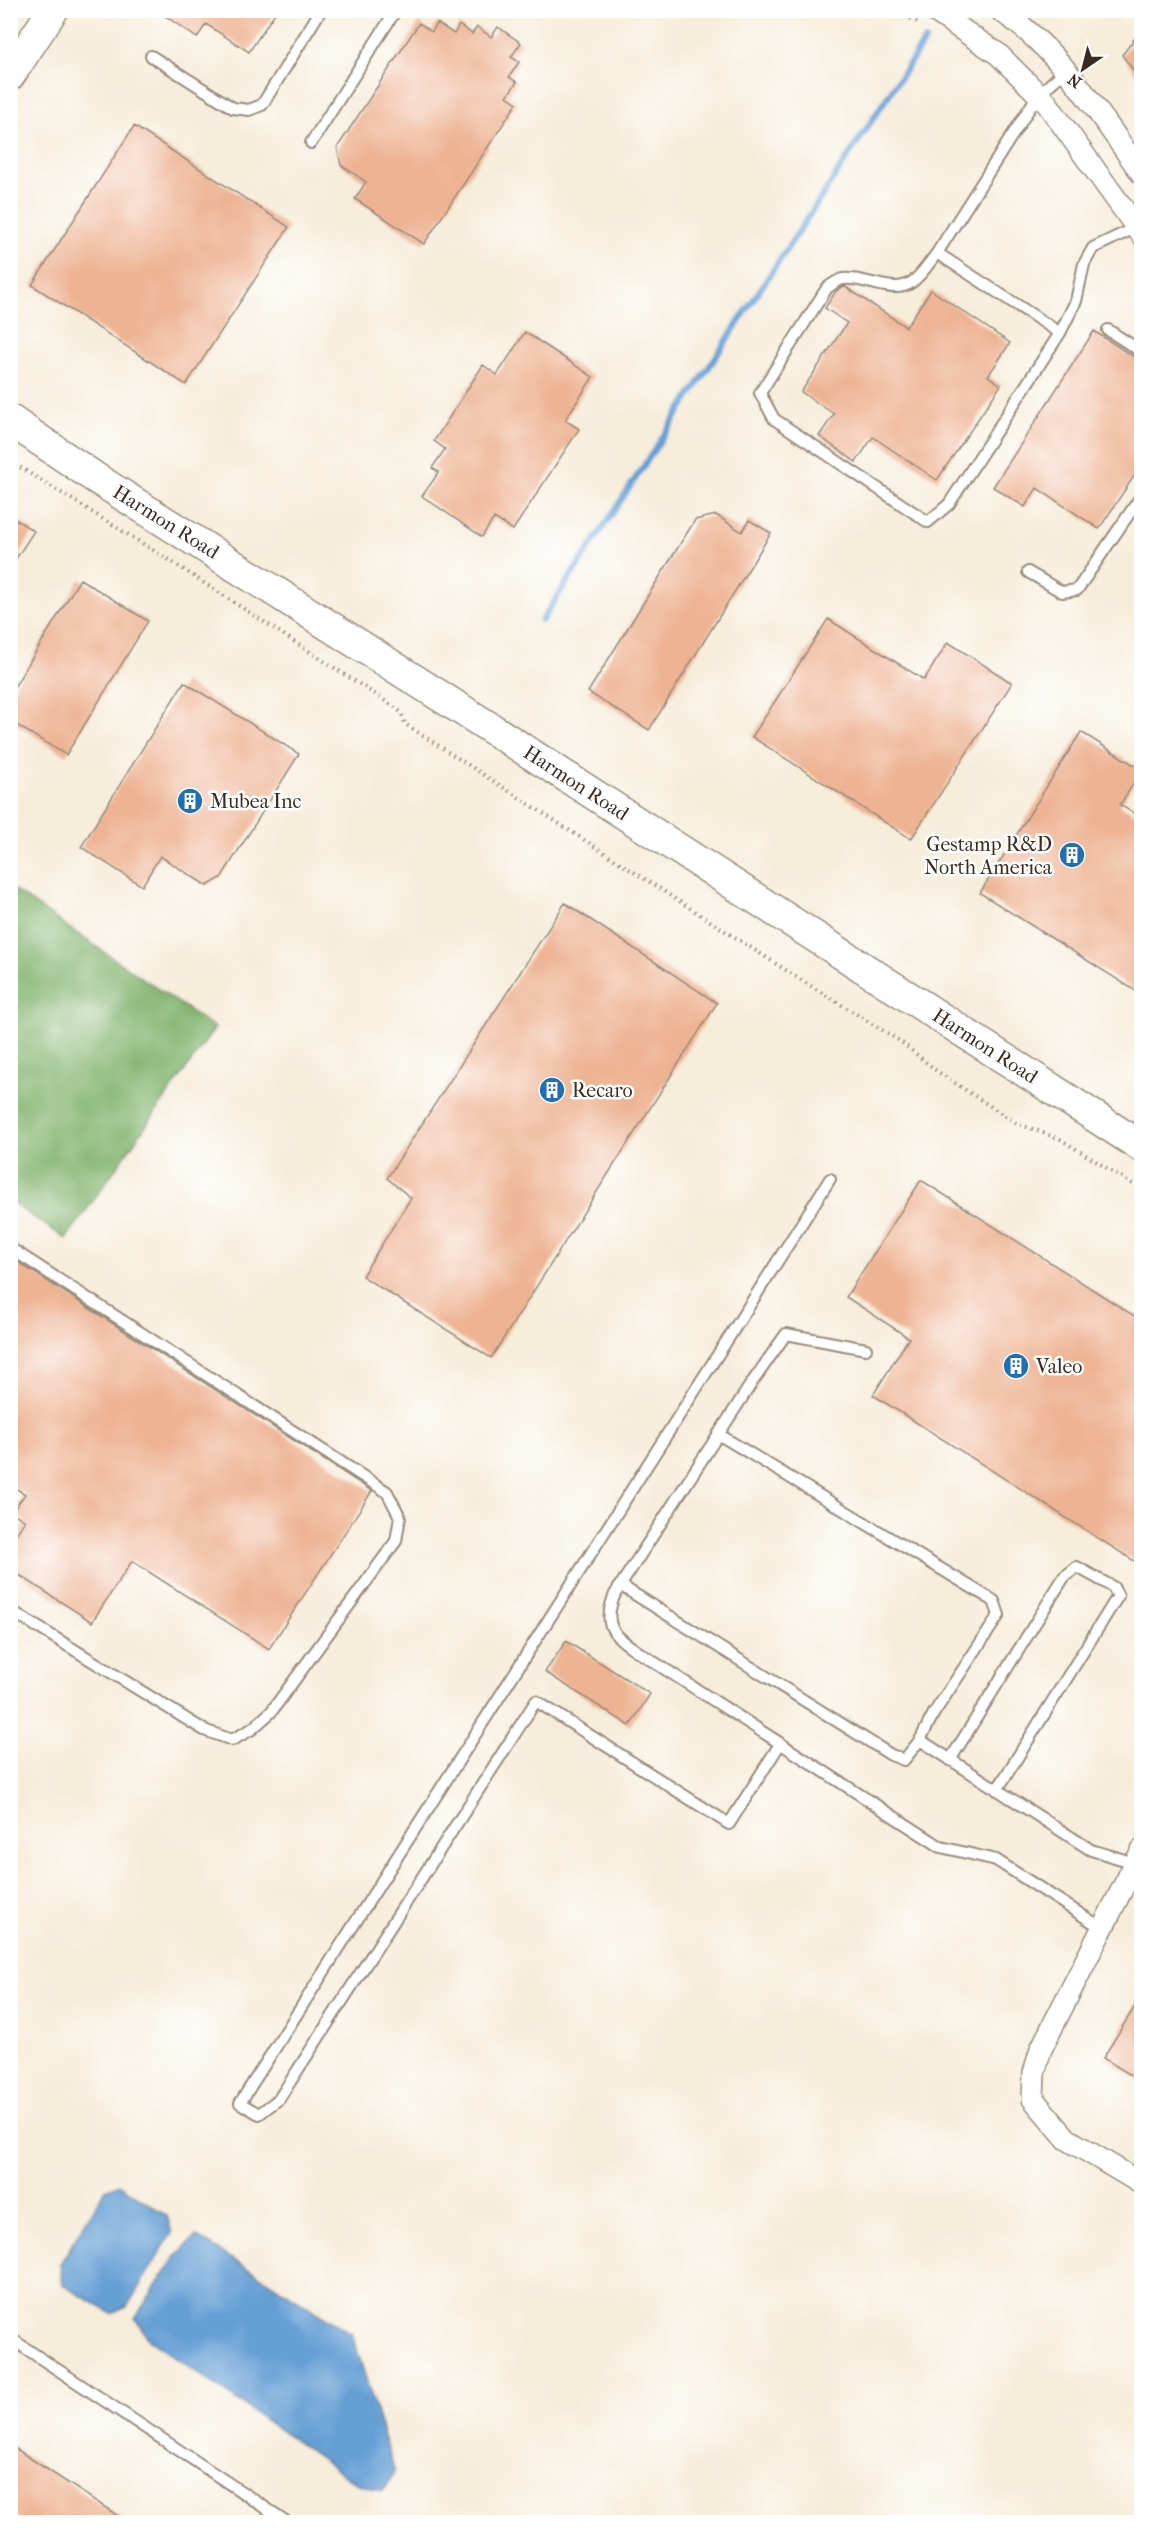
<svg xmlns="http://www.w3.org/2000/svg" width="1152" height="2533" viewBox="0 0 1152 2533" font-family="'IM FELL French Canon',serif">
<style>
.forest{fill:#82b36e;stroke:#5e6e46;stroke-width:1.5}
.water{fill:#659fd4;stroke:#506479;stroke-width:1.5}
.lines{fill:none;stroke-linecap:round;stroke-linejoin:round}
.stream{stroke:#659fd4;stroke-width:6}
.building{fill:#eeb393}
.lane-casing{stroke:#988c7c;stroke-width:14}
.street-casing{stroke:#988c7c;stroke-width:24}
.secondary-casing{stroke:#988c7c;stroke-width:33}
.path{stroke:#988c7c;stroke-width:4;stroke-dasharray:1.5 4.5;stroke-linecap:butt}
.lane{stroke:#fff;stroke-width:10}
.street{stroke:#fff;stroke-width:21}
.secondary{stroke:#fff;stroke-width:30}
.labels{text-anchor:middle;dominant-baseline:central;stroke-width:5;stroke-linejoin:round;paint-order:stroke}
.street-label{font-size:20px;fill:#3b2a1e;stroke:#fff}
.poi-label{font-size:20px;fill:#3b2a1e;stroke:#fff;text-anchor:start}
</style>
<rect width="100%" height="100%" fill="#fff"/>
<filter id="ink" filterUnits="userSpaceOnUse"><feTurbulence type="fractalNoise" baseFrequency=".0167" numOctaves="2"/><feDisplacementMap in="SourceGraphic" scale="12" xChannelSelector="R" yChannelSelector="G"/><feConvolveMatrix kernelMatrix="1 2 1 2 8 2 1 2 1" color-interpolation-filters="sRGB"/></filter>
<filter id="wash" filterUnits="userSpaceOnUse"><feTurbulence type="fractalNoise" baseFrequency=".008" numOctaves="4" result="noise"/><feDisplacementMap in="SourceGraphic" scale="24" xChannelSelector="R" yChannelSelector="G"/><feGaussianBlur stdDeviation="1.35" result="paint"/><feColorMatrix in="noise" values="0 0 0 0 0 0 0 0 0 0 0 0 0 0 0 0 0 1.4 0 .05"/><feComposite in="paint" operator="in"/></filter>
<g filter="url(#wash)">
<rect width="100%" height="100%" fill="#f6edda"/>
<path class="forest" d="M11 888 215 1028 66 1239 11 1202Z"/>
<path class="water" d="M119 2184 167 2216 172 2233 127 2307 112 2314 63 2285 60 2264 105 2190Z
M196 2236 352 2334 395 2472 383 2491 356 2483 149 2339 135 2318 175 2257Z"/>
<g class="lines">
<path class="stream" d="M542 620 925 40"/>
</g>
<g id="blocks">
<path class="building" d="M157 10H277L249 52 206 24 197 38Z
M419 23 432 32 437 23 454 34 459 25 472 34 477 27 491 37 498 27 521 43 511 57 519 62 509 77 517 82 507 96 517 103 424 244 355 199 366 182 341 165 337 148Z
M1142 29V82L1122 55Z
M134 126 289 227 186 385 32 285Z
M844 286 906 327 931 290 1010 343 988 376 1001 385 937 480 873 437 856 462 819 436 834 414 801 392 847 323 825 308 836 291Z
M1094 331 1142 362V464L1099 529 1037 488 1025 507 993 487Z
M525 332 593 377 565 420 579 429 513 530 494 518 482 537 422 496 439 472 432 468 445 449 434 441 483 365 497 375Z
M716 515 742 532 749 520 771 533 649 730 588 692 695 520Z
M10 516 34 531 10 568Z
M80 579 148 621 66 755 10 721V694Z
M828 619 924 680 948 642 1012 683 911 839 752 737Z
M184 682 299 754 221 878 207 886 160 856 142 886 81 847Z
M1081 732 1142 770 1120 805 1142 818V995L980 893Z
M565 903 717 1003 491 1358 362 1276 411 1198 387 1178Z
M921 1180 1142 1321V1566L873 1395 909 1338 846 1297Z
M10 1257 372 1491 269 1649 132 1561 92 1622 10 1569V1543L25 1521 12 1512 25 1494 10 1485Z
M566 1641 650 1694 630 1726 545 1672Z
M1142 1995V2082L1103 2058Z
M10 2445 129 2523H10Z"/>
</g>
</g>
<g filter="url(#ink)">
<use href="#blocks" fill-opacity="0" stroke="#988c7c" stroke-width="1.5"/>
<g class="lines">
<g class="lane-casing">
<path id="lane" d="M151 56 233 108 249 110 262 105 321 10
M311 143 396 10
M937 253 1060 333 1076 301 1084 264 1093 248 1135 228
M1108 330 1142 352
M1060 333 949 504 928 522 774 419 760 393 827 288C831 285 838 280 843 279 865 276 893 296 912 282 922 275 929 263 937 253L1038 95 1066 70
M1028 572 1062 592 1077 590 1142 495
M10 1248 387 1492 400 1517 396 1541 271 1712 252 1729 232 1740 204 1730 10 1610
M866 1349 786 1334 751 1384 615 1594C601 1626 614 1636 640 1653L941 1847 996 1860 1102 1928
M718 1434 994 1601 999 1615 934 1713 920 1740
M620 1585 891 1755 904 1760 920 1740 1091 1850 1135 1863
M780 1744 729 1824 536 1701 279 2099 259 2114 240 2103 830 1179
M950 1760 1064 1577 1077 1567 1113 1587 1118 1596 997 1790
M10 2338 287 2522"/>
</g>
<g class="street-casing">
<path id="street" d="M933 10 998 54 1046 102 1142 235
M1000 10C1061 51 1100 115 1142 174
M1142 1850 1041 2049 1034 2073 1033 2099 1067 2139 1142 2184"/>
</g>
<g class="secondary-casing">
<path id="secondary" d="M10 75 53 10
M10 420 94 477 489 727 1142 1147"/>
</g>
<path class="path" d="M888 10 918 22
M10 461 169 560 393 706 401 712 405 724 798 978 900 1041 938 1072 1016 1123 1060 1139 1142 1190"/>
<use href="#lane" class="lane"/>
<use href="#street" class="street"/>
<use href="#secondary" class="secondary"/>
</g>
</g>
<defs>
<g id="building-disc" transform="scale(1.35)"><circle r="9.5" fill="#1f6fb2" stroke="#fff"/><path d="M-4-6H4V6H1V3H-1V6H-4ZM-2.5-4.3h1.7v1.8h-1.7ZM.8-4.3h1.7v1.8H.8ZM-2.5-1h1.7V.8h-1.7ZM.8-1h1.7V.8H.8Z" fill="#fff"/></g>
</defs>
<g fill-rule="evenodd">
<use href="#building-disc" x="190" y="801"/>
<use href="#building-disc" x="1072" y="855"/>
<use href="#building-disc" x="552" y="1090"/>
<use href="#building-disc" x="1016" y="1366"/>
</g>
<g class="labels">
<g class="street-label">
<text transform="translate(166 522) rotate(32)">Harmon Road</text>
<text transform="translate(576 783) rotate(33)">Harmon Road</text>
<text transform="translate(985 1046) rotate(33)">Harmon Road</text>
</g>
<g class="poi-label">
<text x="210" y="801">Mubea Inc</text>
<text x="1052" y="844" text-anchor="end">Gestamp R&amp;D<tspan x="1052" dy="23">North America</tspan></text>
<text x="572" y="1090">Recaro</text>
<text x="1036" y="1366">Valeo</text>
</g>
</g>
<rect width="1152" height="2533" fill="none" stroke="#fff" stroke-width="36"/>
<g transform="translate(1083 69) rotate(215)" stroke="#ffffff" stroke-width="4.5" paint-order="stroke">
<path d="M0-4.5L10 22L0 15L-10 22Z" fill="#3b2a1e"/>
<text y="-9" font-size="16" font-weight="bold" text-anchor="middle" fill="#3b2a1e">N</text>
</g>
</svg>
